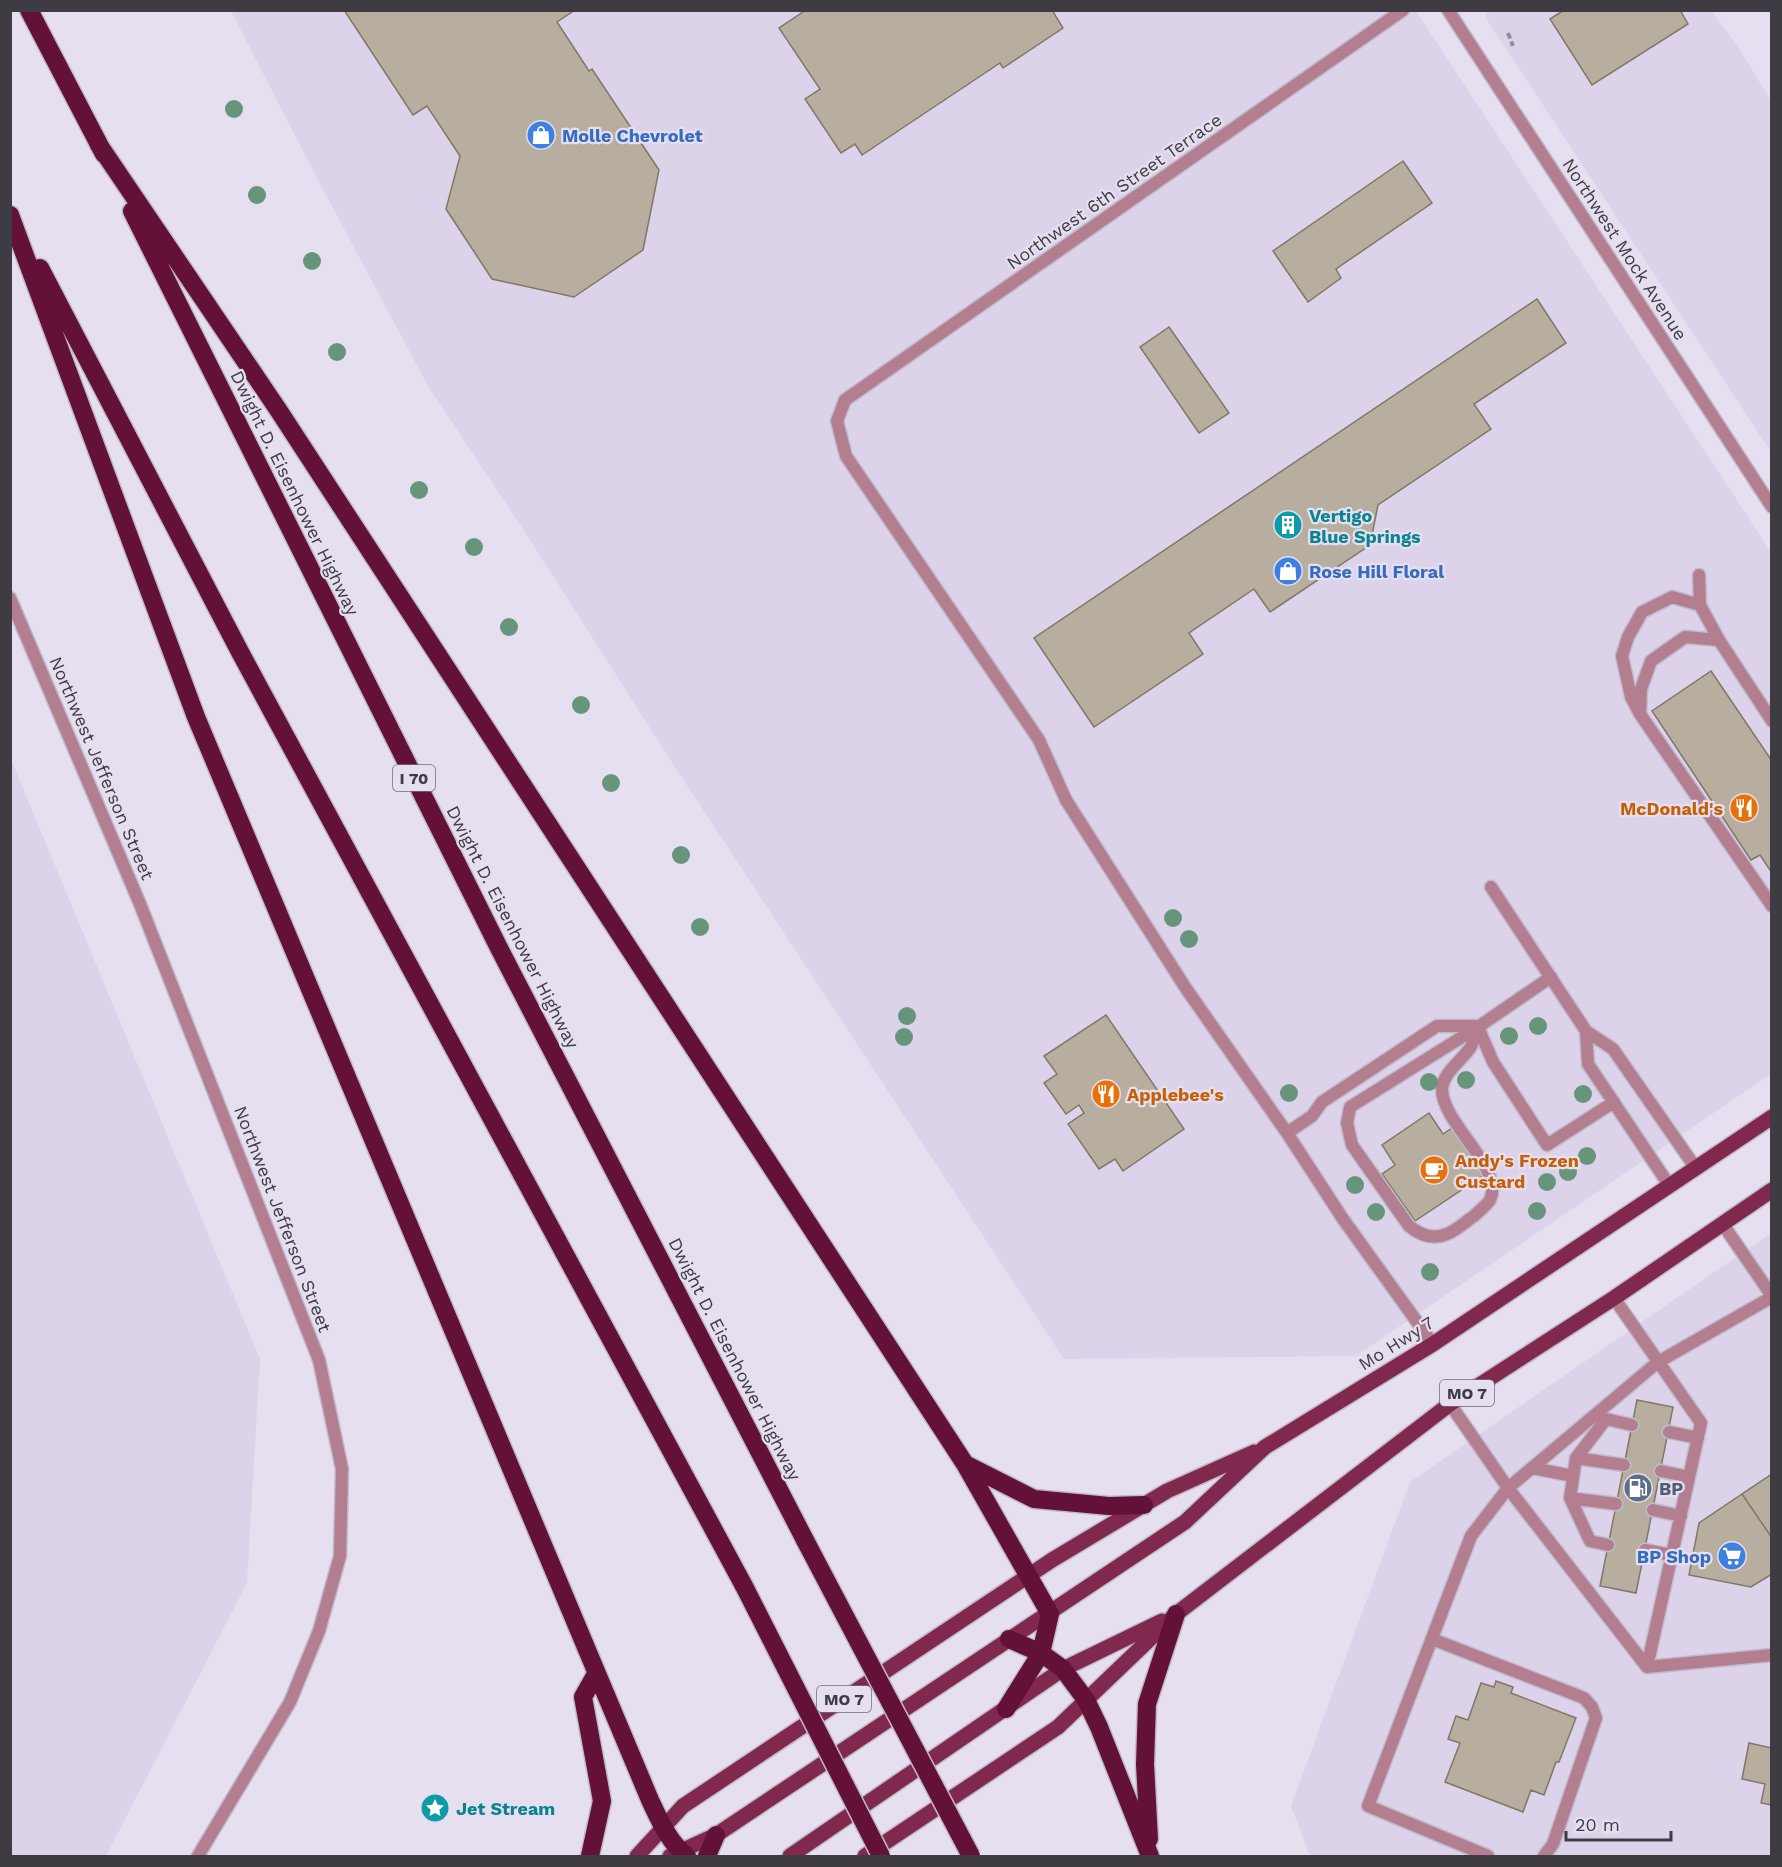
<svg xmlns="http://www.w3.org/2000/svg" width="1782" height="1867" viewBox="0 0 1782 1867" font-family="'Work Sans',sans-serif">
<style>
.built{fill:#dcd3eb}
.building{fill:#b8ae9f;stroke:#817769;stroke-width:1.5}
.lines{fill:none;stroke-linecap:round;stroke-linejoin:round}
.service-casing{stroke:#c0bbca;stroke-width:15}
.minor-casing{stroke:#c0bbca;stroke-width:15}
.primary-casing{stroke:#c0bbca;stroke-width:18}
.motorway-casing{stroke:#c0bbca;stroke-width:21}
.path{stroke:#938f9a;stroke-width:4;stroke-dasharray:6 3;stroke-linecap:butt}
.service{stroke:#b37f90;stroke-width:12}
.minor{stroke:#b37f90;stroke-width:12}
.primary{stroke:#81284e;stroke-width:15}
.motorway{stroke:#631137;stroke-width:18}
.motorway-bridge-casing{stroke:#c0bbca;stroke-width:21;stroke-linecap:butt}
.motorway-bridge{stroke:#631137;stroke-width:18}
.tree{fill:#67957c}
.labels{text-anchor:middle;dominant-baseline:central;stroke-width:4.5;stroke-linejoin:round;paint-order:stroke}
.shield{fill:#e5dff0;stroke:#706d76;stroke-width:1.5}
.shield-label{font-size:16px;font-weight:bold;fill:#3e3c42}
.shop-label{font-size:18px;font-weight:bold;fill:#366cbe;stroke:#e5dff0;text-anchor:start}
.street-label{font-size:18px;fill:#3e3c42;stroke:#e5dff0}
.culture-label{font-size:18px;font-weight:bold;fill:#0d838f;stroke:#e5dff0;text-anchor:start}
.food-label{font-size:18px;font-weight:bold;fill:#c56008;stroke:#e5dff0;text-anchor:start}
.service-label{font-size:18px;font-weight:bold;fill:#4e5e75;stroke:#e5dff0;text-anchor:start}
</style>
<rect width="100%" height="100%" fill="#e5dff0"/>
<path class="built" d="M231 11H1416L1771 552V1074L1356 1356 1064 1359 673 764 521 526 428 386 318 180Z
M1485 11H1712L1740 50 1771 101V452L1487 20Z
M10 757 260 1359 247 1583 106 1856H11Z
M1771 1233V1856H1310L1291 1806 1410 1482Z"/>
<path class="building" d="M344 10H575L557 22 589 71 592 69 659 170 643 250 574 297 492 279 446 209 460 156 427 106 413 115Z
M806 10H1052L1063 28 1003 68 1000 63 862 155 855 144 841 153 805 99 820 89 779 28Z
M1564 10H1680L1688 24 1592 85 1550 19Z
M1403 161 1432 203 1336 269 1341 278 1308 302 1273 251Z
M1537 299 1566 343 1474 404 1491 429 1378 505 1370 545 1270 612 1254 589 1189 633 1203 654 1094 727 1034 638Z
M1169 327 1229 413 1199 433 1140 347Z
M1711 671 1772 761V873L1760 855 1751 860 1652 711Z
M1106 1015 1184 1129 1123 1171 1115 1159 1099 1169 1068 1124 1084 1113 1079 1105 1066 1114 1044 1083 1057 1074 1044 1056Z
M1429 1113 1443 1134 1452 1128 1484 1175 1415 1221 1382 1174 1395 1165 1382 1145Z
M1637 1400 1673 1407 1636 1593 1600 1586Z
M1772 1474V1538L1742 1494Z
M1742 1494 1772 1538V1574L1751 1587 1689 1575 1699 1523Z
M1496 1681 1513 1687 1511 1693 1576 1718 1559 1762H1556L1544 1795 1531 1790 1523 1812 1445 1782 1460 1743 1448 1739 1456 1716 1468 1720 1481 1683 1494 1687Z
M1749 1743 1772 1748V1805L1761 1803 1765 1784 1742 1779Z"/>
<g class="lines">
<g class="service-casing">
<path id="service" d="M845 400 837 421 846 456 1039 740 1066 800 1185 987 1287 1133 1343 1219 1433 1344
M1699 575 1700 605
M1640 714 1631 697 1622 656 1628 637 1642 612 1672 597 1700 605 1719 640
M1772 721 1719 640 1685 637 1651 661 1641 689 1640 714 1772 906
M1491 887 1586 1031 1613 1049 1695 1167
M1478 1027C1475 1033 1474 1042 1470 1048 1462 1060 1443 1073 1442 1089 1442 1124 1505 1168 1490 1200 1486 1206 1479 1211 1474 1216 1465 1222 1457 1230 1447 1234 1433 1240 1420 1235 1409 1226L1352 1145 1347 1123 1350 1107 1478 1027 1551 977
M1478 1027 1493 1062 1547 1145 1614 1102
M1586 1031 1588 1064 1669 1185
M1287 1133 1312 1116 1322 1102 1437 1026H1476
M1722 1223 1772 1296
M1772 1297 1658 1362 1508 1488 1647 1667 1772 1655
M1614 1298 1701 1423 1647 1667
M1450 1404 1508 1488 1471 1536 1368 1806 1488 1856
M1669 1432 1698 1438
M1576 1458 1606 1419 1632 1425
M1532 1468 1573 1476
M1661 1471 1689 1477
M1570 1498 1616 1504
M1653 1510 1681 1516
M1608 1545 1590 1541 1570 1498 1576 1458 1624 1465
M1645 1550 1672 1555
M1432 1639 1584 1698 1592 1707 1596 1718 1553 1844 1544 1856"/>
</g>
<g class="minor-casing">
<path id="minor" d="M1448 10 1772 507
M845 400 1403 10
M10 598 140 904 319 1360 342 1469 340 1556 319 1631 290 1702 198 1856"/>
</g>
<g class="primary-casing">
<path id="primary" d="M637 1856 683 1806 1052 1560 1167 1491 1254 1452
M670 1856 716 1835 1185 1522 1265 1447 1433 1344 1772 1117
M790 1856 1063 1669 1162 1621
M865 1856 1058 1727 1176 1614 1450 1404 1614 1298 1772 1190"/>
</g>
<g class="motorway-casing">
<path id="motorway" d="M29 10 104 154
M99 145 279 411 965 1464 1050 1614 1041 1653 1006 1709
M132 211 500 950 806 1542
M10 215 196 717 650 1800C659 1819 669 1843 687 1856
M40 268 240 652 744 1586
M965 1464 1034 1499 1109 1506 1144 1505
M1009 1639 1041 1653 1063 1669 1086 1700 1099 1727 1150 1856
M1149 1839 1145 1764 1147 1704 1176 1614
M590 1856 602 1801 583 1697 596 1674
M707 1856 716 1835"/>
</g>
<path class="path" d="M1508 33 1513 46"/>
<use href="#service" class="service"/>
<use href="#minor" class="minor"/>
<use href="#primary" class="primary"/>
<use href="#motorway" class="motorway"/>
<g class="motorway-bridge-casing">
<path id="motorway-bridge" d="M806 1542 971 1856
M744 1586 881 1856"/>
</g>
<use href="#motorway-bridge" class="motorway-bridge"/>
</g>
<g class="tree">
<circle cx="234" cy="109" r="9"/>
<circle cx="257" cy="195" r="9"/>
<circle cx="312" cy="261" r="9"/>
<circle cx="337" cy="352" r="9"/>
<circle cx="419" cy="490" r="9"/>
<circle cx="474" cy="547" r="9"/>
<circle cx="509" cy="627" r="9"/>
<circle cx="581" cy="705" r="9"/>
<circle cx="611" cy="783" r="9"/>
<circle cx="681" cy="855" r="9"/>
<circle cx="1173" cy="918" r="9"/>
<circle cx="700" cy="927" r="9"/>
<circle cx="1189" cy="939" r="9"/>
<circle cx="907" cy="1016" r="9"/>
<circle cx="1538" cy="1026" r="9"/>
<circle cx="1509" cy="1036" r="9"/>
<circle cx="904" cy="1037" r="9"/>
<circle cx="1466" cy="1080" r="9"/>
<circle cx="1429" cy="1082" r="9"/>
<circle cx="1289" cy="1093" r="9"/>
<circle cx="1583" cy="1094" r="9"/>
<circle cx="1587" cy="1156" r="9"/>
<circle cx="1568" cy="1172" r="9"/>
<circle cx="1547" cy="1182" r="9"/>
<circle cx="1355" cy="1185" r="9"/>
<circle cx="1537" cy="1211" r="9"/>
<circle cx="1376" cy="1212" r="9"/>
<circle cx="1430" cy="1272" r="9"/>
</g>
<defs>
<g id="shop-disc" transform="scale(1.5)"><circle r="9.5" fill="#3f7fe0" stroke="#e5dff0"/><path d="M-5-2.5h2.3a2.7 3.5 0 0 1 5.4 0H5L5.5 6h-11ZM-1.5-2.5h3a1.5 2.3 0 0 0-3 0Z" fill="#fff"/></g>
<g id="building-disc" transform="scale(1.5)"><circle r="9.5" fill="#0f9aa8" stroke="#e5dff0"/><path d="M-4-6H4V6H1V3H-1V6H-4ZM-2.5-4.3h1.7v1.8h-1.7ZM.8-4.3h1.7v1.8H.8ZM-2.5-1h1.7V.8h-1.7ZM.8-1h1.7V.8H.8Z" fill="#fff"/></g>
<g id="restaurant-disc" transform="scale(1.5)"><circle r="9.5" fill="#e8710a" stroke="#e5dff0"/><path d="M-5-6h1v4h1v-4h1v4h1v-4h1v5L-1.5 .5V6h-2V.5L-5-1ZM5-6V6H3V1.5H1.5Q1.5-4 5-6Z" fill="#fff"/></g>
<g id="cafe-disc" transform="scale(1.5)"><circle r="9.5" fill="#e8710a" stroke="#e5dff0"/><path d="M-5.5-4.5H6V0H3Q3 3.5 0 3.5H-2.5Q-5.5 3.5-5.5 0ZM3-3.2v2h1.7v-2ZM-6 4.5H4V6H-6Z" fill="#fff"/></g>
<g id="fuel-disc" transform="scale(1.5)"><circle r="9.5" fill="#5c6f8a" stroke="#e5dff0"/><path d="M-5.5-6h7V0h2V4h1.3V-2.5L3-4.5l.8-.8L6-3V5H2.5V1h-1V6h-7ZM-4.2-4.7v3.2H.2V-4.7Z" fill="#fff"/></g>
<g id="supermarket-disc" transform="scale(1.5)"><circle r="9.5" fill="#3f7fe0" stroke="#e5dff0"/><path d="M-6-5.5h2.5l.6 2H6L4.5 2H-2.5L-4.4-4H-6ZM-1.5 3.2a1.3 1.3 0 1 0 .1 0ZM3 3.2a1.3 1.3 0 1 0 .1 0Z" fill="#fff"/></g>
<g id="sight-disc" transform="scale(1.5)"><circle r="9.5" fill="#0f9aa8" stroke="#e5dff0"/><path d="M0-6L1.8-2.2L6-1.7L2.9 1.2L3.7 5.4L0 3.3L-3.7 5.4L-2.9 1.2L-6-1.7L-1.8-2.2Z" fill="#fff"/></g>
</defs>
<g fill-rule="evenodd">
<use href="#shop-disc" x="541" y="135"/>
<use href="#building-disc" x="1288" y="525"/>
<use href="#shop-disc" x="1288" y="571"/>
<use href="#restaurant-disc" x="1744" y="808"/>
<use href="#restaurant-disc" x="1106" y="1094"/>
<use href="#cafe-disc" x="1434" y="1170"/>
<use href="#fuel-disc" x="1638" y="1488"/>
<use href="#supermarket-disc" x="1732" y="1556"/>
<use href="#sight-disc" x="435" y="1808"/>
</g>
<g class="labels">
<g class="shield">
<rect x="393" y="765" width="42" height="26" rx="4.5"/>
<rect x="1440" y="1380" width="54" height="26" rx="4.5"/>
<rect x="817" y="1686" width="54" height="26" rx="4.5"/>
</g>
<g class="shield-label">
<text x="414" y="778">I 70</text>
<text x="1467" y="1393">MO 7</text>
<text x="844" y="1699">MO 7</text>
</g>
<g class="shop-label">
<text x="562" y="135">Molle Chevrolet</text>
<text x="1309" y="571">Rose Hill Floral</text>
<text x="1711" y="1556" text-anchor="end">BP Shop</text>
</g>
<g class="street-label">
<text transform="translate(1114 191) rotate(-35)">Northwest 6th Street Terrace</text>
<text transform="translate(1625 249) rotate(57)">Northwest Mock Avenue</text>
<text transform="translate(295 493) rotate(64)">Dwight D. Eisenhower Highway</text>
<text transform="translate(102 768) rotate(67)">Northwest Jefferson Street</text>
<text transform="translate(513 927) rotate(63)">Dwight D. Eisenhower Highway</text>
<text transform="translate(283 1219) rotate(69)">Northwest Jefferson Street</text>
<text transform="translate(1396 1343) rotate(-32)">Mo Hwy 7</text>
<text transform="translate(735 1359) rotate(63)">Dwight D. Eisenhower Highway</text>
</g>
<g class="culture-label">
<text x="1309" y="515">Vertigo<tspan x="1309" dy="21">Blue Springs</tspan></text>
<text x="456" y="1808">Jet Stream</text>
</g>
<g class="food-label">
<text x="1723" y="808" text-anchor="end">McDonald's</text>
<text x="1127" y="1094">Applebee's</text>
<text x="1455" y="1160">Andy's Frozen<tspan x="1455" dy="21">Custard</tspan></text>
</g>
<g class="service-label">
<text x="1659" y="1488">BP</text>
</g>
</g>
<rect width="1782" height="1867" fill="none" stroke="#3e3c42" stroke-width="24"/>
<path d="M1566 1831v9h105v-9" fill="none" stroke="#3e3c42" stroke-width="3"/>
<text x="1575" y="1831" font-size="18" fill="#3e3c42" stroke="#e5dff0" stroke-width="4.5" paint-order="stroke">20 m</text>
</svg>
